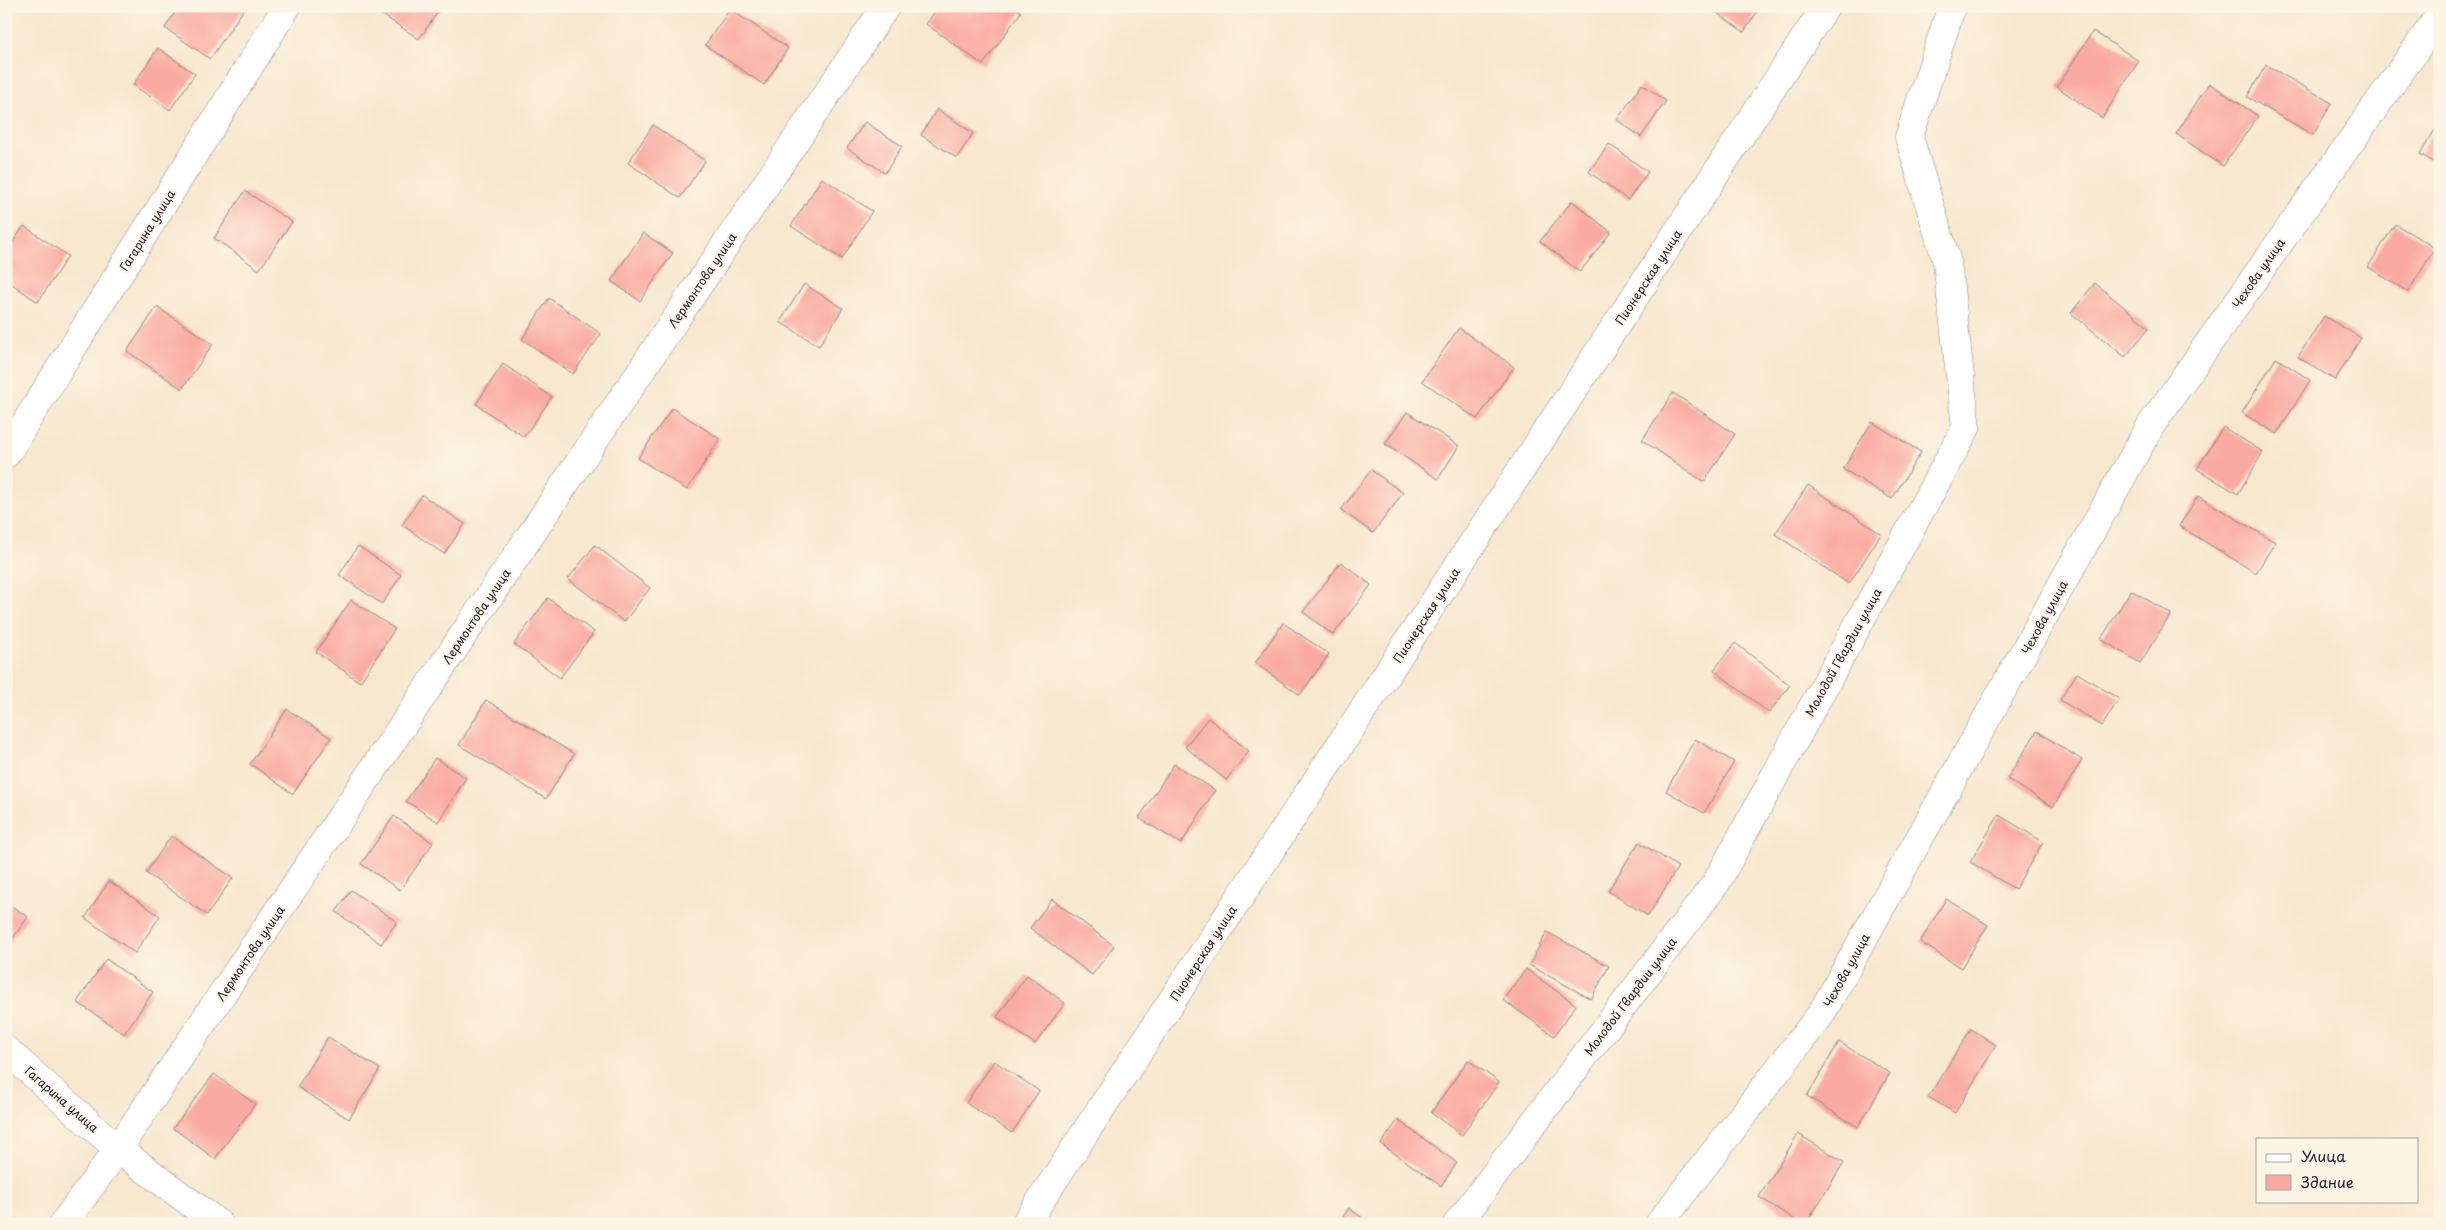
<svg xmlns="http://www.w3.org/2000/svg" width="2446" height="1230" viewBox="0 0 2446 1230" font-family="'Playpen Sans',sans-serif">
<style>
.building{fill:#faaaa2}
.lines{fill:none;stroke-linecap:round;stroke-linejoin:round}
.street-casing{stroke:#8d8485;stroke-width:29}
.street{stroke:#fff;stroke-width:28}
.labels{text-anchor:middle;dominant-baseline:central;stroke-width:4;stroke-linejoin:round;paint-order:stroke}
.street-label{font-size:12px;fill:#22223b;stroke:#fcf5e5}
</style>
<rect width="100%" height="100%" fill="#fcf5e5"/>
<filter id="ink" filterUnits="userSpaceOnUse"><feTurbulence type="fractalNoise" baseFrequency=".02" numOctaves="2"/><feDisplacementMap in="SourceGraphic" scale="10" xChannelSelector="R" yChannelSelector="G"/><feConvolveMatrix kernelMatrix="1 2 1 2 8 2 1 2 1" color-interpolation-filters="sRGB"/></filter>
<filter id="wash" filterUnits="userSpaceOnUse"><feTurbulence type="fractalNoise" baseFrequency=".0096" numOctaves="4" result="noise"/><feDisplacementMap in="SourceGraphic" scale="20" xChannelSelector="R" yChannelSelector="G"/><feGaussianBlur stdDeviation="1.12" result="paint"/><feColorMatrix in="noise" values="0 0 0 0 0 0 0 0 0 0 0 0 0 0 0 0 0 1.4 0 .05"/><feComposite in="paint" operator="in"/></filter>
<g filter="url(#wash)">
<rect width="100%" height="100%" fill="#f8e7cf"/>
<g id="blocks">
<path class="building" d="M179 6H246L210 59 165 28Z
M369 6H442L419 39Z
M939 6H1013L1021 12 983 65 926 24Z
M1707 6H1761L1744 32Z
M730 9 788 48 764 85 705 45Z
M2093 31 2139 61 2102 118 2057 87Z
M158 48 195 74 170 110 133 85Z
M2266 65 2332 103 2313 135 2247 97Z
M2209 83 2258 116 2223 166 2176 134Z
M1642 84 1666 101 1641 137 1617 120Z
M937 109 973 133 957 158 921 135Z
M865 122 902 146 885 173 847 148Z
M2440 122V166L2420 154Z
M653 125 705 161 680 198 628 163Z
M1609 144 1648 172 1628 200 1589 172Z
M822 178 872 211 842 259 791 226Z
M245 191 292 222 259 270 214 238Z
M1572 201 1611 232 1580 272 1540 241Z
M2395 224 2435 248 2408 292 2368 267Z
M24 226 68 256 38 302 6 280V252Z
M643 233 673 253 640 301 611 281Z
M2095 283 2149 328 2125 357 2071 313Z
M804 284 843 308 819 346 780 322Z
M549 298 601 334 573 374 522 339Z
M157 307 213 344 182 389 127 351Z
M2324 316 2361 338 2335 380 2298 357Z
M1459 328 1514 367 1477 419 1422 381Z
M2276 358 2310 380 2277 434 2242 413Z
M503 364 552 397 524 437 476 404Z
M1673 393 1735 434 1704 482 1642 440Z
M672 408 720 439 687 490 638 458Z
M1407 412 1459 446 1438 479 1385 444Z
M1872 422 1921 452 1892 499 1843 469Z
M2223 427 2263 452 2238 494 2197 469Z
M1371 470 1403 493 1373 533 1341 510Z
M1808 485 1881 534 1849 584 1775 534Z
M422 495 465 524 444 554 402 525Z
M2198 496 2275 542 2256 573 2179 526Z
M595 545 650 588 624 622 568 579Z
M358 546 401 575 382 604 339 575Z
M1341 562 1371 585 1333 635 1303 612Z
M2131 590 2171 614 2140 663 2101 639Z
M548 598 594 632 560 678 514 644Z
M351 600 395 629 360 682 316 652Z
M1283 623 1329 654 1300 695 1255 663Z
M1735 643 1790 685 1769 713 1714 670Z
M2077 673 2119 699 2102 726 2060 700Z
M486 700 574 754 546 799 459 745Z
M287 709 331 738 293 794 250 764Z
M1208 718 1249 751 1226 780 1185 747Z
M2037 731 2082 760 2053 807 2007 779Z
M1695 739 1734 762 1704 813 1666 791Z
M435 758 466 778 438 822 406 801Z
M1174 764 1215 790 1181 844 1139 818Z
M1999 815 2043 842 2015 889 1970 862Z
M394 816 433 843 400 890 361 864Z
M171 836 233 878 207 915 146 873Z
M1639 842 1678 867 1648 916 1608 891Z
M109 881 160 916 135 953 85 918Z
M351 890 397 922 381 944 336 912Z
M1052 899 1114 946 1092 975 1030 928Z
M1946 899 1988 925 1961 968 1920 942Z
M6 902 28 917 6 948Z
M1547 932 1609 966 1591 999 1529 965Z
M106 959 153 992 124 1034 77 1002Z
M1526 969 1576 1005 1554 1036 1503 1000Z
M1027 975 1065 1003 1035 1044 997 1017Z
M1971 1029 1996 1045 1955 1113 1928 1097Z
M328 1037 380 1069 349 1119 297 1087Z
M1839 1042 1890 1073 1858 1127 1807 1096Z
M1468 1060 1499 1082 1462 1135 1431 1113Z
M994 1061 1039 1091 1012 1133 966 1103Z
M214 1074 255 1104 215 1159 173 1128Z
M1398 1120 1457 1163 1441 1186 1381 1144Z
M1798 1134 1844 1162 1806 1224H1802L1759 1197Z
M1349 1208 1371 1224H1338Z"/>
</g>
</g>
<g filter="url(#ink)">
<use href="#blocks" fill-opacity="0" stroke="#8d8485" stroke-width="1"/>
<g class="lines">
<g class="street-casing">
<path id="street" d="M6 454 287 6
M6 1050 118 1149 219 1224
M63 1224 118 1149 886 6
M1025 1224 1826 6
M1457 1224 1716 883 1966 428 1947 262 1909 137 1952 6
M1659 1224 1821 1014 2151 425 2440 15"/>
</g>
<use href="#street" class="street"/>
</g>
</g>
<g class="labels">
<g class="street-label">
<text transform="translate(147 230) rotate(-58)">Гагарина улица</text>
<text transform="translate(2258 273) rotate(-55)">Чехова улица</text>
<text transform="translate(1648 277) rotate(-57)">Пионерская улица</text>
<text transform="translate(702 280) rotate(-56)">Лермонтова улица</text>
<text transform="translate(1426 615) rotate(-57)">Пионерская улица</text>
<text transform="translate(476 616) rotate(-56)">Лермонтова улица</text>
<text transform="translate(2044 617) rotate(-61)">Чехова улица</text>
<text transform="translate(1843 652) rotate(-61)">Молодой Гвардии улица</text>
<text transform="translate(250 953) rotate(-56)">Лермонтова улица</text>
<text transform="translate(1203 953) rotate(-57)">Пионерская улица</text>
<text transform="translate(1846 970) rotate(-61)">Чехова улица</text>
<text transform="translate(1630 996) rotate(-53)">Молодой Гвардии улица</text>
<text transform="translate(62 1099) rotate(41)">Гагарина улица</text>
</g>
</g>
<rect width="2446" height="1230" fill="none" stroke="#fcf5e5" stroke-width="25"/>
<rect x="2256" y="1138" width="162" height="65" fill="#fcf5e5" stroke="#a5a1a1"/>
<rect x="2266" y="1154" width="25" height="8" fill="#ffffff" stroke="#a5a1a1"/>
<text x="2301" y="1162" font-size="15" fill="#22223b">Улица</text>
<rect x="2266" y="1175" width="25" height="15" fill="#faaaa2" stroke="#a5a1a1"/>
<text x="2301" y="1188" font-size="15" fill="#22223b">Здание</text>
</svg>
